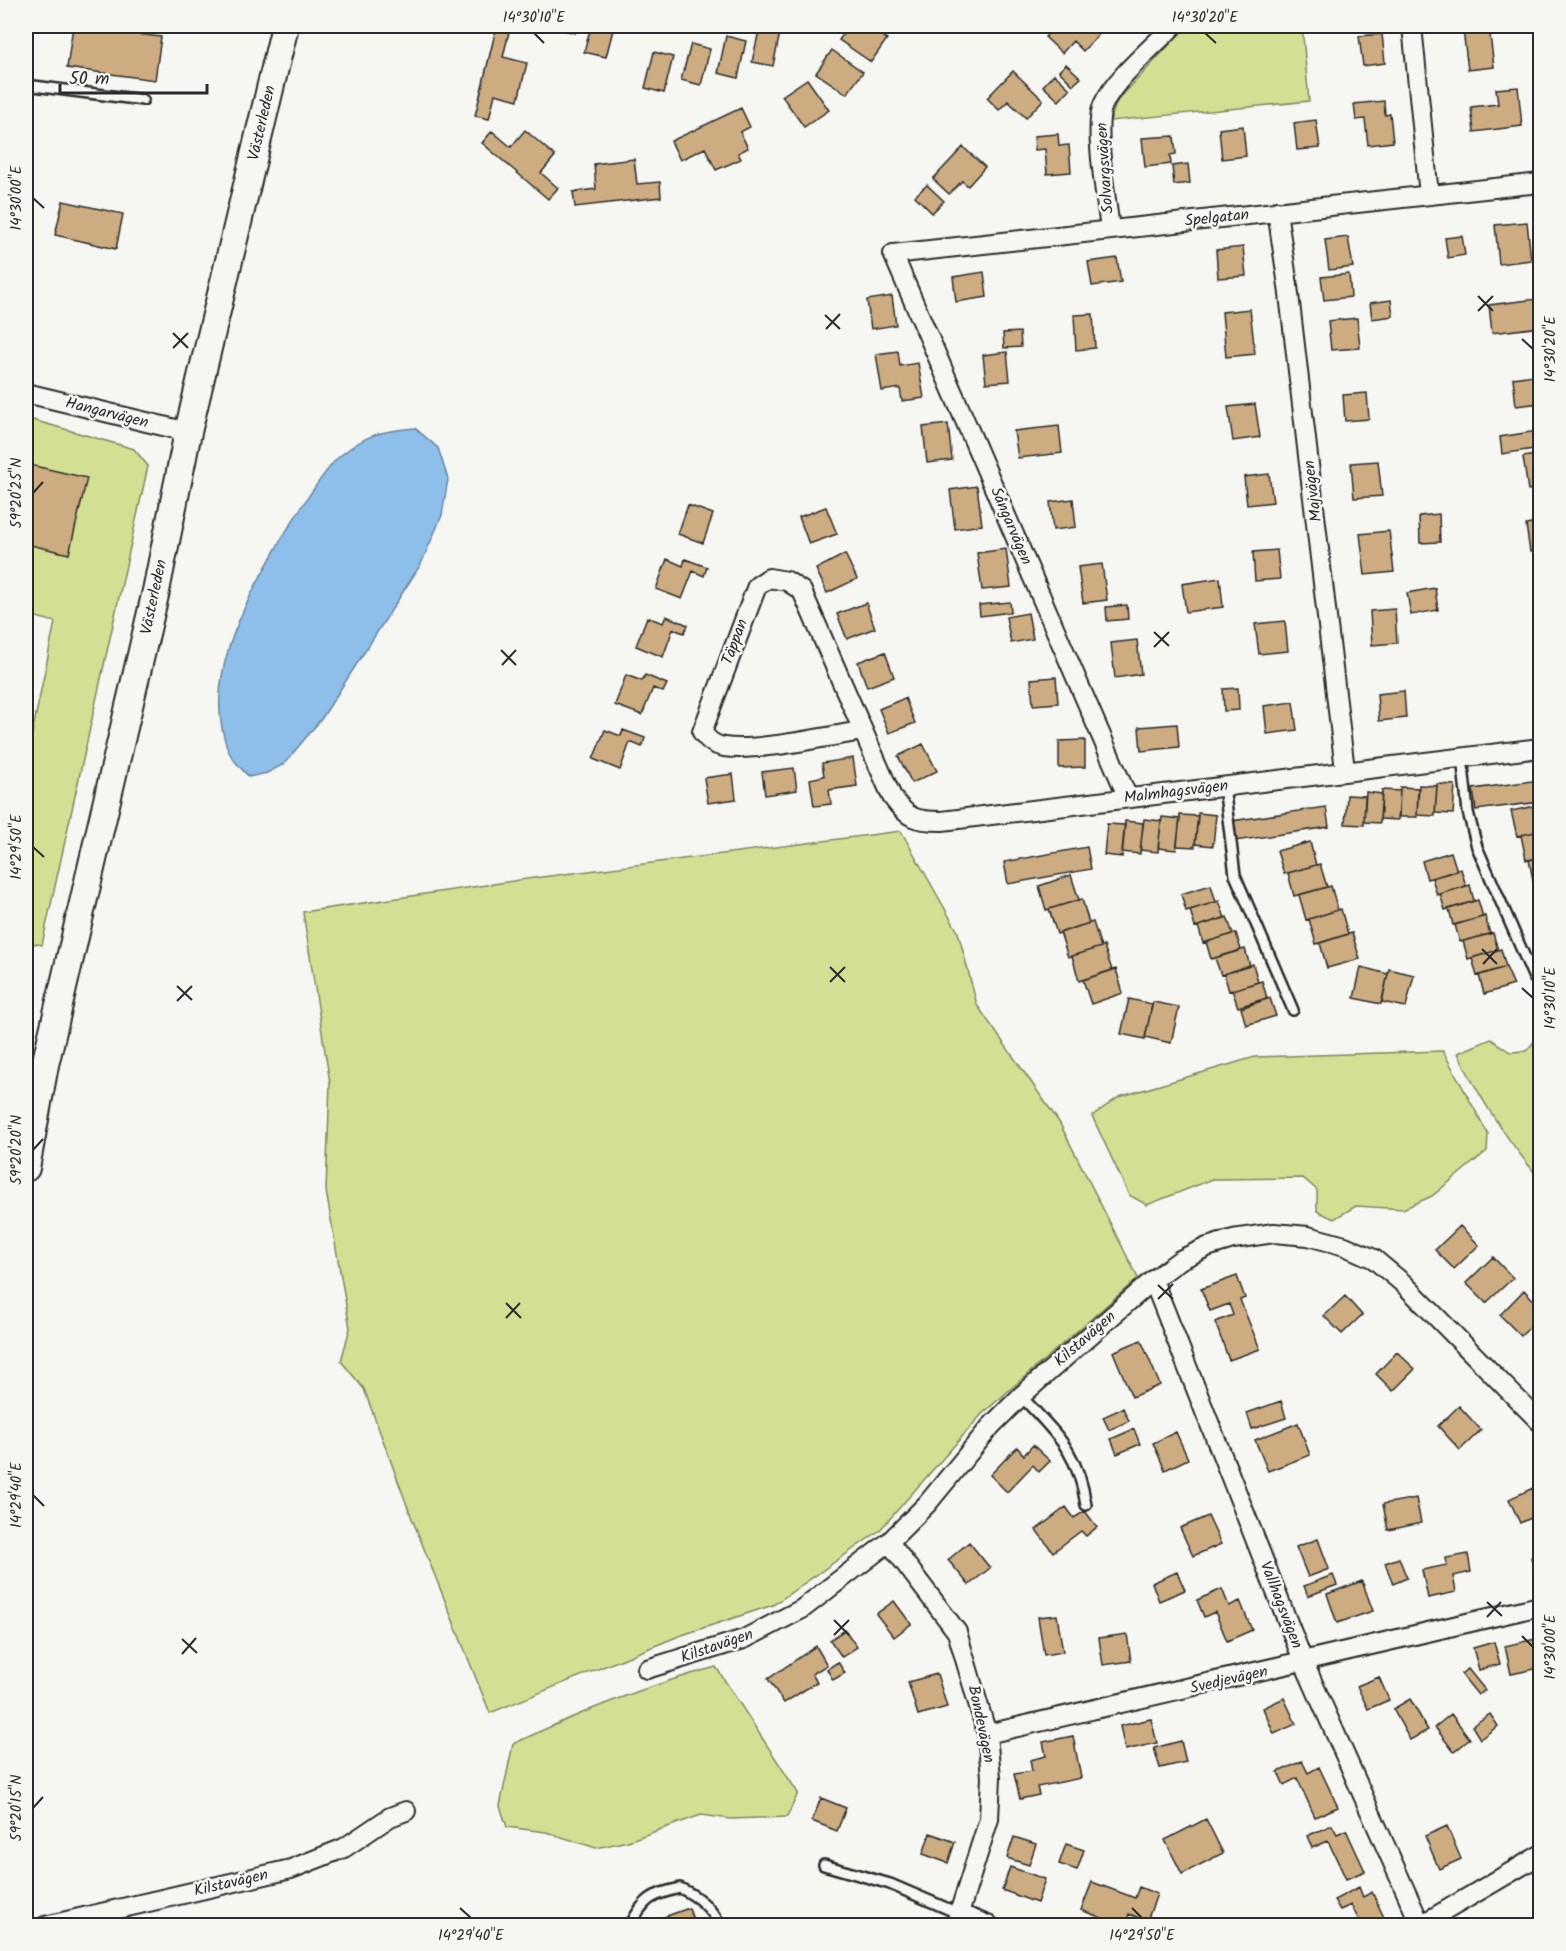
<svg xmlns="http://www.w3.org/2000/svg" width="1566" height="1951" viewBox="0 0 1566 1951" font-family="Kalam,sans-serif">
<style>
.green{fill:#d3e093;stroke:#7f865f;stroke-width:1.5}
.water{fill:#8ebfea;stroke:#66849e;stroke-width:1.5}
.building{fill:#ccac80;stroke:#2b2b2b;stroke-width:1.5}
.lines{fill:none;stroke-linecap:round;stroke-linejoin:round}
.lane-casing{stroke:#2b2b2b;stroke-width:14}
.street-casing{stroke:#2b2b2b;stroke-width:22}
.secondary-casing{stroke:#2b2b2b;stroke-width:30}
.lane{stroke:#f6f6f2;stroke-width:9}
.street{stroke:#f6f6f2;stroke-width:18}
.secondary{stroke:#f6f6f2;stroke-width:26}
.ticks{fill:none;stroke:#2b2b2b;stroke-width:2}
.labels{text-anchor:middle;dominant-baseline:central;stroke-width:5;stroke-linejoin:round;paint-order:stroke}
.street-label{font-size:16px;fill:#2b2b2b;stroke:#f6f6f2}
.neatline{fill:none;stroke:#2b2b2b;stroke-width:2}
.ticks-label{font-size:15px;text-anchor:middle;fill:#2b2b2b}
</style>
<rect width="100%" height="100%" fill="#f6f6f2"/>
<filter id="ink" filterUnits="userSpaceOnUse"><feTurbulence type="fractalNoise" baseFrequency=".0167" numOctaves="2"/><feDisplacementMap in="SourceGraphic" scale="12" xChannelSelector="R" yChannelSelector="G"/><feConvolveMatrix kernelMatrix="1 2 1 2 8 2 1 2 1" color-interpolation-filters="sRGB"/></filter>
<g filter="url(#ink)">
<path class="green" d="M1187 26H1302L1309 101 1110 121 1117 101Z
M26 418 134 449 148 466 42 945 26 942V763L55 622 26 614Z
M901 831 958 932 977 1005 1059 1122 1138 1278 982 1414 879 1531 773 1605 679 1636 490 1713 411 1516 364 1389 341 1361 350 1328 326 1191 330 1083 303 912 534 878Z
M1540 1035V1179C1507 1140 1480 1100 1458 1053L1491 1039 1510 1052 1526 1051Z
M1443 1051 1488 1134 1487 1151 1432 1196 1403 1209 1356 1206 1334 1219 1317 1211V1190L1303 1178 1213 1179 1147 1205 1129 1195 1092 1116 1119 1097 1255 1057Z
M716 1667 798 1793 787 1817 731 1819 701 1815 628 1841 596 1848 546 1832 507 1827 500 1806 513 1744C580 1712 644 1686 716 1667Z"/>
<path class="water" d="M415 428 438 448 448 479 442 515 421 564 322 718 284 764 267 773 249 777C243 770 233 761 229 752 199 679 247 600 282 538 294 519 324 469 340 456 366 434 382 431 415 428Z"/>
<path class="building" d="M73 26 161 37 155 80 67 68Z
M558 26H577L575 33 557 28Z
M591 26H614L606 57 584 52Z
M760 26 781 28 773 66 752 62Z
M849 26H867L887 39 871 62 839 40Z
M1056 26 1063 30 1067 26H1092L1100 33 1083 51 1073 41 1062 53 1045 37Z
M1489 27 1494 67 1468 70 1463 30Z
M496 29 509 32 503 57 527 63 518 100 495 94 489 119 475 116Z
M1382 34 1385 63 1363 66 1359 36Z
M726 36 746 41 738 78 718 73Z
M691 44 710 49 701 85 681 80Z
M832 50 863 72 847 94 816 73Z
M654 52 673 57 664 93 645 88Z
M1066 64 1081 78 1073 85 1059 71Z
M1013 71 1043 100 1026 118 1008 101 999 110 987 98Z
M1054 74 1070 89 1059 101 1043 86Z
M807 79 829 110 804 127 782 96Z
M1518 87 1522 126 1474 132 1471 107 1498 104 1496 89Z
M1384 101 1385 115 1390 114 1393 142 1368 145 1365 119 1356 120 1354 104Z
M741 108 750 127 740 132 748 148 738 153 741 159 716 170 705 148 680 160 671 141Z
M1316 120 1320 148 1297 150 1294 123Z
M1243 126 1246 156 1222 159 1219 129Z
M525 130 555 156 541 173 558 188 548 199 482 143 492 131 511 147Z
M1058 134 1059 146 1069 145 1071 172 1047 174 1045 149 1035 150 1034 136Z
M1174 136 1176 154 1170 155 1171 164 1145 167 1142 138Z
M963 147 985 167 968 186 962 181 949 194 933 179Z
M634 159 637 184 660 182 661 197 575 207 573 192 596 189 594 164Z
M1188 164 1190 183 1174 185 1172 166Z
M927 185 944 201 932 213 915 196Z
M63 201 123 214 116 249 55 235Z
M1527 222 1531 260 1499 264 1495 225Z
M1462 236 1465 255 1448 258 1445 238Z
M1348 237 1353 267 1329 270 1325 240Z
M1243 247 1246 276 1218 278 1216 250Z
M1117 258 1121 282 1092 286 1088 262Z
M984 272 987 297 956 302 953 277Z
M1349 274 1351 297 1324 300 1321 277Z
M892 296 896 325 871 329 867 300Z
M1537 299 1540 327 1492 333 1489 305Z
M1391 300 1393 316 1372 319 1370 303Z
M1250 309 1255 354 1226 357 1222 312Z
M1093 314 1095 348 1076 350 1074 315Z
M1357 318 1360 348 1331 350 1328 321Z
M1020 332 1021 347 1004 348 1003 333Z
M898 351 900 366 918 363 924 398 902 401 900 388 882 391 876 354Z
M1007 352 1010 381 986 383 983 355Z
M1540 374V403L1516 406 1513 378Z
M1367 393 1369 419 1345 421 1343 395Z
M1255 404 1260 437 1233 441 1228 407Z
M948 424 952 460 927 463 923 427Z
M1059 426 1062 453 1018 458 1014 431Z
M1537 431 1540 448 1502 454 1500 437Z
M1540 454V488L1528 490 1523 457Z
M1378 461 1382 496 1354 498 1351 463Z
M26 464 87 478 69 554 26 544Z
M1269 474 1273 502 1247 505 1244 477Z
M977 486 982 525 955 529 950 490Z
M1073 499 1076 527 1053 530 1050 502Z
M688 505 713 514 703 543 678 534Z
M826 507 837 534 809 544 799 517Z
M1439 514 1440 542 1420 543 1419 516Z
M1540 522V550L1530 552 1526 525Z
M1389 531 1394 572 1365 575 1360 534Z
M1006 549 1011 587 982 590 977 553Z
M1277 550 1280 579 1255 581 1253 552Z
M845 554 857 579 827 593 816 569Z
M667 559 683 566 685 559 707 567 704 576 693 571 682 599 656 589Z
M1102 564 1107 600 1083 603 1078 567Z
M1220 578 1223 607 1186 612 1182 584Z
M1435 588 1438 610 1411 615 1407 593Z
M1010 602 1011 612 980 616 979 605Z
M866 603 875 628 847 639 837 614Z
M1127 605 1128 619 1107 621 1106 607Z
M1395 609 1397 643 1372 645 1370 611Z
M1028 613 1033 639 1011 643 1006 617Z
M666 616 688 625 684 633 673 629 663 657 636 646 647 617 663 623Z
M1285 621 1288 651 1259 654 1255 624Z
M1137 640 1141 674 1115 678 1111 643Z
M885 652 894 677 867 687 858 662Z
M626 675 642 681 645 675 667 684 663 692 653 688 642 715 615 705Z
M1056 677 1058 703 1033 705 1031 679Z
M1238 688 1239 710 1224 711 1223 689Z
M1404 691 1406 718 1379 721 1377 694Z
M905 698 915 723 889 733 879 709Z
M1293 702 1297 730 1267 734 1264 706Z
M1177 724 1179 747 1141 751 1139 727Z
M605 730 621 736 623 730 645 738 642 747 630 742 620 770 593 759Z
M1085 740V767L1059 768V741Z
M923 744 937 771 912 783 898 756Z
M853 758 857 786 829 790 831 804 814 806 810 779 824 776 822 763Z
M794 768 797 790 765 795 762 772Z
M733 774 736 799 708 803 704 778Z
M1540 780V802L1476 810 1473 789Z
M1437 784 1455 785 1453 814 1435 813Z
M1419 785 1437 786 1435 816 1417 815Z
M1400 787 1418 788 1417 817H1399Z
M1382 790 1400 791 1398 820 1380 819Z
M1366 792 1382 794 1380 823 1364 822Z
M1347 795 1365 796 1364 825 1345 824Z
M1540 805V831L1517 836 1511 811Z
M1326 807 1329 827 1235 841 1232 821Z
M1198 813 1216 815 1213 846 1195 844Z
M1180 815 1198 816 1195 847 1177 846Z
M1162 817 1180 819 1176 850 1158 848Z
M1144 819 1161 821 1158 852 1140 850Z
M1125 821 1143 823 1140 854 1122 852Z
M1107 824 1125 825 1122 857 1104 855Z
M1540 831V858L1526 860 1521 835Z
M1310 842 1316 865 1284 874 1277 851Z
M1087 847 1091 869 1008 884 1004 862Z
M1451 852 1457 871 1427 879 1422 861Z
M1540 858V884L1534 885 1529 860Z
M1320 864 1327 887 1294 896 1288 873Z
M1461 869 1466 886 1437 895 1432 878Z
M1071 875 1079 900 1046 910 1039 886Z
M1211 885 1216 902 1186 911 1181 894Z
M1470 885 1474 901 1445 910 1440 894Z
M1331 886 1338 910 1306 920 1299 895Z
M1082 899 1089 923 1057 934 1049 909Z
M1478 900 1483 917 1453 925 1449 909Z
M1219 901 1225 918 1195 927 1190 910Z
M1341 909 1348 934 1316 944 1309 919Z
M1485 916 1490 934 1460 942 1455 925Z
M1227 917 1233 934 1203 943 1198 926Z
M1093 922 1101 947 1068 957 1060 932Z
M1236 933 1241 950 1211 959 1206 942Z
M1352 933 1360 959 1327 968 1320 943Z
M1493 933 1498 950 1468 959 1463 941Z
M1104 946 1112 970 1079 981 1072 956Z
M1245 949 1250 966 1221 975 1215 958Z
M1501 949 1506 967 1477 976 1472 958Z
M1253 964 1258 982 1229 991 1224 974Z
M1361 967 1388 974 1381 1004 1354 998Z
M1506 967 1514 985 1484 994 1479 975Z
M1116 969 1123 993 1091 1004 1083 980Z
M1389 969 1414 975 1406 1007 1382 1002Z
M1262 981 1267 998 1238 1007 1232 990Z
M1270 998 1276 1016 1246 1025 1241 1008Z
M1129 999 1152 1004 1145 1039 1121 1034Z
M1153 1002 1179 1007 1171 1043 1145 1037Z
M1460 1226 1479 1245 1454 1269 1435 1250Z
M1493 1257 1513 1278 1486 1303 1466 1283Z
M1237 1276 1245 1298 1240 1300 1260 1349 1229 1360 1215 1322 1233 1315 1229 1304 1210 1311 1201 1289Z
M1524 1290 1540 1307V1317L1521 1336 1500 1315Z
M1345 1296 1362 1315 1342 1334 1324 1316Z
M1141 1340 1160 1385 1132 1397 1113 1352Z
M1397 1352 1415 1369 1393 1391 1376 1374Z
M1281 1401 1286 1418 1252 1429 1247 1413Z
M1459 1406 1481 1430 1460 1450 1438 1426Z
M1123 1408 1129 1421 1109 1430 1103 1417Z
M1298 1423 1310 1455 1268 1471 1255 1440Z
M1134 1429 1140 1444 1117 1454 1111 1439Z
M1176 1432 1188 1459 1165 1470 1153 1443Z
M1033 1445 1050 1461 1039 1472 1033 1465 1007 1492 990 1475 1017 1447 1024 1455Z
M1533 1488 1540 1504V1514L1520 1523 1509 1499Z
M1416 1498 1421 1523 1388 1530 1383 1504Z
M1066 1507 1074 1518 1085 1511 1097 1527 1086 1536 1081 1531 1053 1552 1036 1530Z
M1208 1516 1221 1544 1193 1556 1180 1528Z
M1318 1539 1329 1569 1308 1577 1296 1547Z
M969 1542 990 1568 969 1585 948 1560Z
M1468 1554 1471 1572 1453 1576 1456 1592 1428 1598 1422 1570 1447 1565 1446 1558Z
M1540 1555V1575L1536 1576 1531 1557Z
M1399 1558 1407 1578 1393 1584 1385 1563Z
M1177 1572 1185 1590 1159 1601 1152 1583Z
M1333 1575 1337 1585 1308 1596 1304 1586Z
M1362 1581 1373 1611 1337 1623 1327 1594Z
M1222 1589 1229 1606 1240 1601 1252 1630 1227 1641 1215 1612 1204 1617 1197 1600Z
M894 1601 911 1624 894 1637 876 1614Z
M1057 1615 1063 1652 1044 1655 1038 1617Z
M845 1630 857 1647 842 1657 830 1640Z
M1127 1634 1131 1661 1103 1665 1099 1638Z
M1540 1638V1668L1511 1674 1505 1646Z
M1494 1642 1500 1664 1479 1670 1473 1648Z
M816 1646 827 1665 812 1674 817 1682 784 1703 768 1679Z
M838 1662 845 1673 833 1680 827 1669Z
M1468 1669 1485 1690 1478 1695 1461 1674Z
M937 1674 947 1707 918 1715 908 1682Z
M1379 1677 1389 1700 1368 1709 1357 1686Z
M1284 1698 1296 1724 1274 1734 1263 1708Z
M1410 1699 1428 1730 1410 1740 1393 1709Z
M1451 1714 1470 1739 1454 1752 1435 1727Z
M1490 1714 1498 1726 1480 1739 1472 1726Z
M1151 1719 1157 1743 1125 1750 1120 1726Z
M1073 1736 1081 1778 1037 1787 1039 1795 1020 1799 1014 1774 1032 1771 1030 1760 1046 1756 1043 1742Z
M1181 1741 1186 1762 1160 1768 1154 1748Z
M1302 1761 1308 1773 1319 1767 1338 1807 1315 1817 1297 1778 1284 1785 1278 1772Z
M821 1798 846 1808 837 1831 812 1821Z
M1206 1819 1223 1853 1182 1874 1165 1840Z
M1332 1825 1337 1834 1346 1830 1365 1871 1346 1879 1328 1841 1312 1848 1307 1836Z
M1447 1826 1461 1859 1439 1869 1425 1836Z
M930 1833 955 1842 948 1863 923 1854Z
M1014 1837 1036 1844 1029 1865 1007 1858Z
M1066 1844 1084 1850 1077 1870 1059 1864Z
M1010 1867 1045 1879 1037 1903 1002 1890Z
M1092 1882 1135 1898 1139 1887 1157 1894 1147 1921 1129 1914 1125 1926H1123L1081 1910Z
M1359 1887 1363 1897 1372 1892 1388 1926H1362L1351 1905 1340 1910 1334 1900Z
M689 1908 695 1926H651L650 1922Z"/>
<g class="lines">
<g class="lane-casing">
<path id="lane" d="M26 85 143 100
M1462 757 1468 812 1477 847 1534 978
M1224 786 1235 875 1293 1010
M1021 1396C1057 1435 1078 1451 1086 1505
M824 1865 890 1884 960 1914
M630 1926C644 1898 651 1895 680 1888 699 1897 711 1908 721 1926"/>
</g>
<g class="street-casing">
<path id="street" d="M1412 26 1429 195
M1277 211 1288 286 1345 770
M1110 229C1107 202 1093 127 1103 105 1115 78 1152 48 1173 26
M26 393 188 432
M863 731C827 736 758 752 724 747 713 745 708 740 702 732L757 586 769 578 787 581 802 591 892 797C908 819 916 821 942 821L1540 748
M1128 798 893 254 1540 183
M1153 1280 1304 1663 1421 1926
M889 1542 957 1632 987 1734 991 1777 989 1819 955 1926
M647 1669 744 1639 802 1609 889 1542 927 1504 991 1426 1021 1396 1153 1280 1180 1260 1207 1247 1233 1239 1274 1233 1308 1236 1345 1246 1374 1259 1404 1284 1540 1422
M987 1734 1540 1606
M960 1914 990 1926
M1421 1925 1540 1855
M45 1926 291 1869 344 1848 390 1817 406 1811"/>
</g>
<g class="secondary-casing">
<path id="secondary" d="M26 1168 45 1065 156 591 188 432 285 26"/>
</g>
<use href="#lane" class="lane"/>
<use href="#street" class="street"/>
<use href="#secondary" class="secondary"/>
</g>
</g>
<path class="ticks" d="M534 33 544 43M1205 33 1216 43M33 198 44 208M1478 296 1493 311M1478 311 1493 296M825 315 840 329M826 329 840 314M173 333 188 348M1522 339 1533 349M173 348 188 333M33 493 43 482M1154 632 1169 646M1154 647 1169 632M501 650 516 665M502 665 516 650M33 847 44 857M1482 949 1497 964M1483 964 1497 949M830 967 845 982M830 982 845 967M177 986 192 1000M1522 988 1533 998M177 1001 192 986M33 1150 43 1139M1158 1285 1173 1299M1158 1299 1173 1284M506 1303 521 1318M506 1318 520 1303M33 1495 44 1506M1487 1602 1502 1616M1487 1617 1501 1602M834 1620 849 1635M834 1635 849 1620M1522 1636 1533 1647M182 1639 197 1653M182 1654 196 1638M33 1808 43 1797M460 1908 471 1918M1132 1908 1142 1918"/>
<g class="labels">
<g class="street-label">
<text transform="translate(262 123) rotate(-77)">Västerleden</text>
<text transform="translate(1105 168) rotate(-94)">Solvargsvägen</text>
<text transform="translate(1217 218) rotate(-6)">Spelgatan</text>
<text transform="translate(107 413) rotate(14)">Hangarvägen</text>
<text transform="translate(1313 491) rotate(-97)">Majvägen</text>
<text transform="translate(1011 526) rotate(67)">Sångarvägen</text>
<text transform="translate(154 597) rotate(-78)">Västerleden</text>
<text transform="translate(735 642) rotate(-70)">Täppan</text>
<text transform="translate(1176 792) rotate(-7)">Malmhagsvägen</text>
<text transform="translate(1085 1339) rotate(-41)">Kilstavägen</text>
<text transform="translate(1281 1605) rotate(69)">Vallhagsvägen</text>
<text transform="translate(717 1646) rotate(-19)">Kilstavägen</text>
<text transform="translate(1229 1680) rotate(-13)">Svedjevägen</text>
<text transform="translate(981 1724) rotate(78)">Bondevägen</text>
<text transform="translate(231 1883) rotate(-13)">Kilstavägen</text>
</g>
</g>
<rect width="1566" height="1951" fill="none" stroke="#f6f6f2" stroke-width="66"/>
<path d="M60 84v9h147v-9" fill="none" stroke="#2b2b2b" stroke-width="3"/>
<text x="69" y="84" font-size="18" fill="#2b2b2b" stroke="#f6f6f2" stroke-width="4.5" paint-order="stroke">50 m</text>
<rect x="33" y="33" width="1500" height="1885" class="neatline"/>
<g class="ticks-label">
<text x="534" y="22">14°30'10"E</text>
<text x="1205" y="22">14°30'20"E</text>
<text transform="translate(16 198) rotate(-90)" y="5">14°30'00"E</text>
<text transform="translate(1550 349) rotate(-90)" y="5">14°30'20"E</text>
<text transform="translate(16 493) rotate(-90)" y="5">59°20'25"N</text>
<text transform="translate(16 847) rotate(-90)" y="5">14°29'50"E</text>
<text transform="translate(1550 998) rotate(-90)" y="5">14°30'10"E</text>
<text transform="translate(16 1150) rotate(-90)" y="5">59°20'20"N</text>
<text transform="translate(16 1495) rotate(-90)" y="5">14°29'40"E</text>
<text transform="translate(1550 1647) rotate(-90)" y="5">14°30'00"E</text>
<text transform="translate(16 1808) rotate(-90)" y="5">59°20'15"N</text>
<text x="471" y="1940">14°29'40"E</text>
<text x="1142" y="1940">14°29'50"E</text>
</g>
</svg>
